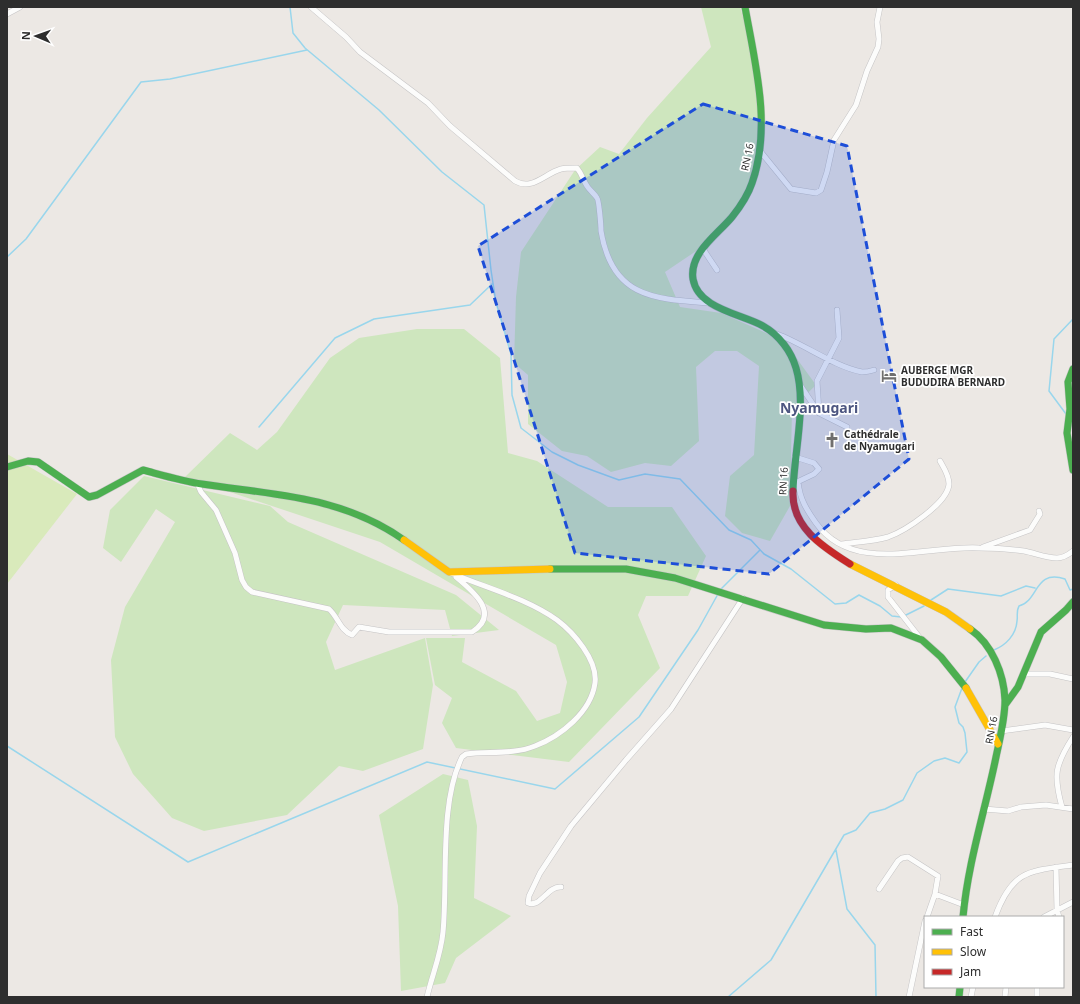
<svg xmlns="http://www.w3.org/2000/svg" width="1080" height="1004" viewBox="0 0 1080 1004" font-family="'Noto Sans',sans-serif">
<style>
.green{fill:#cee6be}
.pitch{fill:#d9eabb}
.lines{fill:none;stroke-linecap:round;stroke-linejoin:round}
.stream{stroke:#99d6ec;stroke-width:1.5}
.street-casing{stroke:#c5c4c5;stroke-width:6}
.fast-casing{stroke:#c5c4c5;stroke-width:8}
.slow-casing{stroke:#c5c4c5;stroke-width:8}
.jam-casing{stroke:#c5c4c5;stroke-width:8}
.street{stroke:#fcfcfb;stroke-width:5}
.fast{stroke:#4caf50;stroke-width:7}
.slow{stroke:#ffc107;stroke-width:7}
.jam{stroke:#c62828;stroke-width:7}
.marked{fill:#1d4ed8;fill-opacity:0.2;stroke:#1d4ed8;stroke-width:3;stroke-dasharray:8 5;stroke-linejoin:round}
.labels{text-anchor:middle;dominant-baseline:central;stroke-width:3.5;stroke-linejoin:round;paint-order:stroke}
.street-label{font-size:10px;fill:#2e2e2e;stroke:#fff}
.poi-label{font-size:10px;font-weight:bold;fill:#2e2e2e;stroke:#fff;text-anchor:start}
.district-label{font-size:14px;font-weight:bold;fill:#4d5680;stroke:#fff}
</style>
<rect width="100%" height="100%" fill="#ece8e4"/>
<path class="green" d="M701 7H740L756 62 763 139 750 195 720 235 665 272 680 307 721 313 784 341 816 385 792 408 790 506 770 541 742 533 725 516 730 476 754 455 759 366 737 351H715L696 367 699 441 671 466 645 463 611 472 587 456 562 451 528 424V375L514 363 516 297 521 252 575 170 600 147 619 154 647 118 711 47Z
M417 329H464L500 358 508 453 537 461 608 507H672L706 556 688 596H646L638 615 660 668 569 762 456 748 442 723 452 698 435 685 426 638H465L462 662 516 691 537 721 560 713 567 682 556 645 380 542 185 477 230 433 257 450 277 432 330 358 359 338Z
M144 476 270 506 288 522 456 595 499 630 452 636 445 610 343 605 326 642 335 670 425 638 433 685 423 749 363 771 339 766 287 815 204 831 172 818 133 774 115 737 111 660 125 607 175 522 156 509 121 562 103 548 110 510Z
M443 774 468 780 477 826 474 898 511 916 456 958 445 983 401 991 398 906 379 815Z"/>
<path class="pitch" d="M7 454 77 494 7 584Z"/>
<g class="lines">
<path class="stream" d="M290 7 293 33 305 48 379 110 442 172 484 205 491 270 496 303 511 354 512 395 521 428 552 452 578 465 619 480 645 474 680 479 729 530 751 540 764 554 791 569 835 604 846 603 859 595 880 606 892 616 901 617
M7 257 26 239 141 82 170 79 307 50
M1066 414 1049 391 1054 339 1073 319
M259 427 335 338 374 319 470 305 492 284
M721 589 760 550
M931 600 948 589 1001 596 1026 586 1035 588
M904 616 924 606
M994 650C1006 645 1016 635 1017 621 1018 616 1016 611 1019 606 1039 601 1034 569 1065 579L1070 590 1073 589
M965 682 979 662 986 656
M7 746 188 862 427 762 555 789 639 717 698 630 718 594
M836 850 847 909 875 945 876 997
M728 997 771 960 844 835 856 830 870 813 885 809 903 800 917 773 934 761 945 758 959 763 967 752 965 733 963 727 959 723 955 707 962 688"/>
<g class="street-casing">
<path id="street" d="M311 7 346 37 360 52 428 103 450 126 515 181C532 191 544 174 561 169 565 168 572 168 577 168 582 174 583 180 587 186 590 191 595 194 597 198 599 200 601 226 601 231 612 298 654 299 710 303
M7 14 20 7
M760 151 791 189 816 193 821 190 827 172 834 140 856 105 867 71 878 47 879 39 877 22 880 7
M703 249 717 270
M777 334C804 344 835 367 862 372 866 372 871 371 874 370
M800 385 819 413 847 427
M819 413 817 381 839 338 837 310
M795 457 814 463 819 469 814 474 795 483
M798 482C800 499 806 509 816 523 853 575 926 545 979 548 994 548 1010 549 1024 551 1035 553 1046 558 1057 558 1063 558 1068 555 1073 551
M197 483 201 492 216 510 235 553 242 580 246 587 252 592 329 609C338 617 340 630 352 635L359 627 389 632H472C501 614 473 591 456 577
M842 544C857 542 874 541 888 537 905 531 948 503 949 484 949 475 944 468 940 461
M983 547 1030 530 1040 514 1039 511
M896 585 888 590V597L920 638
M1024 674H1050L1073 679
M1001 731 1045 725 1073 730
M1062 807C1053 775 1055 765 1073 737
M984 809 1008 811 1021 807 1046 805 1073 809
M1056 867 1057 910 1059 917
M561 887C547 886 541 908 528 903L529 896 540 873 571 826 626 760 671 709 743 598
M879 889 898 861 902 858 908 857 938 876 935 894
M927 917 935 894 964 905
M995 917C1012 870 1029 871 1073 865
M1044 917 1073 902
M427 997C432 975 441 955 443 932 448 880 439 803 462 757L466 754C488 751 513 755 535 746 561 736 591 712 595 683 598 660 573 632 557 620 526 598 486 588 451 573
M909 997 925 921
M971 997 973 987
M1005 997 1006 987
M1037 997V987"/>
</g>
<g class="fast-casing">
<path id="fast" d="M745 7C755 63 772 127 752 183 748 195 740 207 732 217 717 235 689 253 693 279 698 309 742 314 763 326 779 335 791 351 796 368 807 404 794 453 793 491
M1073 369 1068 382 1070 409 1067 433 1073 470
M7 467 28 461 38 462 89 497 97 495 143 470C162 475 182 481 202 484 274 495 342 496 404 540
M550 569H626L675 578 824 625 866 629 891 628 922 640 941 657 966 688
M1005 705 1018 687 1041 632 1066 610 1073 602
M963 917C968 862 985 811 996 757 1000 738 1005 719 1005 700 1004 674 992 644 970 629
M959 997 960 987"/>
</g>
<g class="slow-casing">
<path id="slow" d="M404 540 449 572 550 569
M850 564 946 612 970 629
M966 688 998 744"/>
</g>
<g class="jam-casing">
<path id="jam" d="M793 491C791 527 823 547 850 564"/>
</g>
<use href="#street" class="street"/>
<use href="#fast" class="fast"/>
<use href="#slow" class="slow"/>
<use href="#jam" class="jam"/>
</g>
<path class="marked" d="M703 104 847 146 909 459 769 574 575 553 478 246Z"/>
<defs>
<g id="hotel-bare" transform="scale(1.2)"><path d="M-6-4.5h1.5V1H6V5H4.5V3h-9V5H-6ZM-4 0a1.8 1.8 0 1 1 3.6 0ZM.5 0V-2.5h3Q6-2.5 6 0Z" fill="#706f6e" stroke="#fff" stroke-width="2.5" paint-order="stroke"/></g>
<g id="church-bare" transform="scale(1.2)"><path d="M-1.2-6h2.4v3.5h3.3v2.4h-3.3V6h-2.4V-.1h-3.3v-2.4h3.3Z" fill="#706f6e" stroke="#fff" stroke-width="2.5" paint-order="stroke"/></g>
</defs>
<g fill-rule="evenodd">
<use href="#hotel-bare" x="889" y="376"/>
<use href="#church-bare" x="832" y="440"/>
</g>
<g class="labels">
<g class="street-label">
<text transform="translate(747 157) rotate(-78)">RN 16</text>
<text transform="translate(783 481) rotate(-87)">RN 16</text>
<text transform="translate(991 730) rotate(-79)">RN 16</text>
</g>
<g class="poi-label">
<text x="901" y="370">AUBERGE MGR<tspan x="901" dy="12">BUDUDIRA BERNARD</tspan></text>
<text x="844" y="434">Cathédrale<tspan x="844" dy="12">de Nyamugari</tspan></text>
</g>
<g class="district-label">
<text x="819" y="407">Nyamugari</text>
</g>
</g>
<rect width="1080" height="1004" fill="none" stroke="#2e2e2e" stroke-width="16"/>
<rect x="924" y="916" width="140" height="72" fill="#ffffff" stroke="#ababab"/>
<rect x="932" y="929" width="20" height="6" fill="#4caf50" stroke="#ababab"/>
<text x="960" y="936" font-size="12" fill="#2e2e2e">Fast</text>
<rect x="932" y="949" width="20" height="6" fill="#ffc107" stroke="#ababab"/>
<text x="960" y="956" font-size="12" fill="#2e2e2e">Slow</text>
<rect x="932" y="969" width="20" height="6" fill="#c62828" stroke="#ababab"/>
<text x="960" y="976" font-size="12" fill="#2e2e2e">Jam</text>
<g transform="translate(36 36) rotate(272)" stroke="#ffffff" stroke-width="3" paint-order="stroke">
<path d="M0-3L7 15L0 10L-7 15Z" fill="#2e2e2e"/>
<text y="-6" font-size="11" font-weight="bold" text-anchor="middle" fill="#2e2e2e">N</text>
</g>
</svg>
